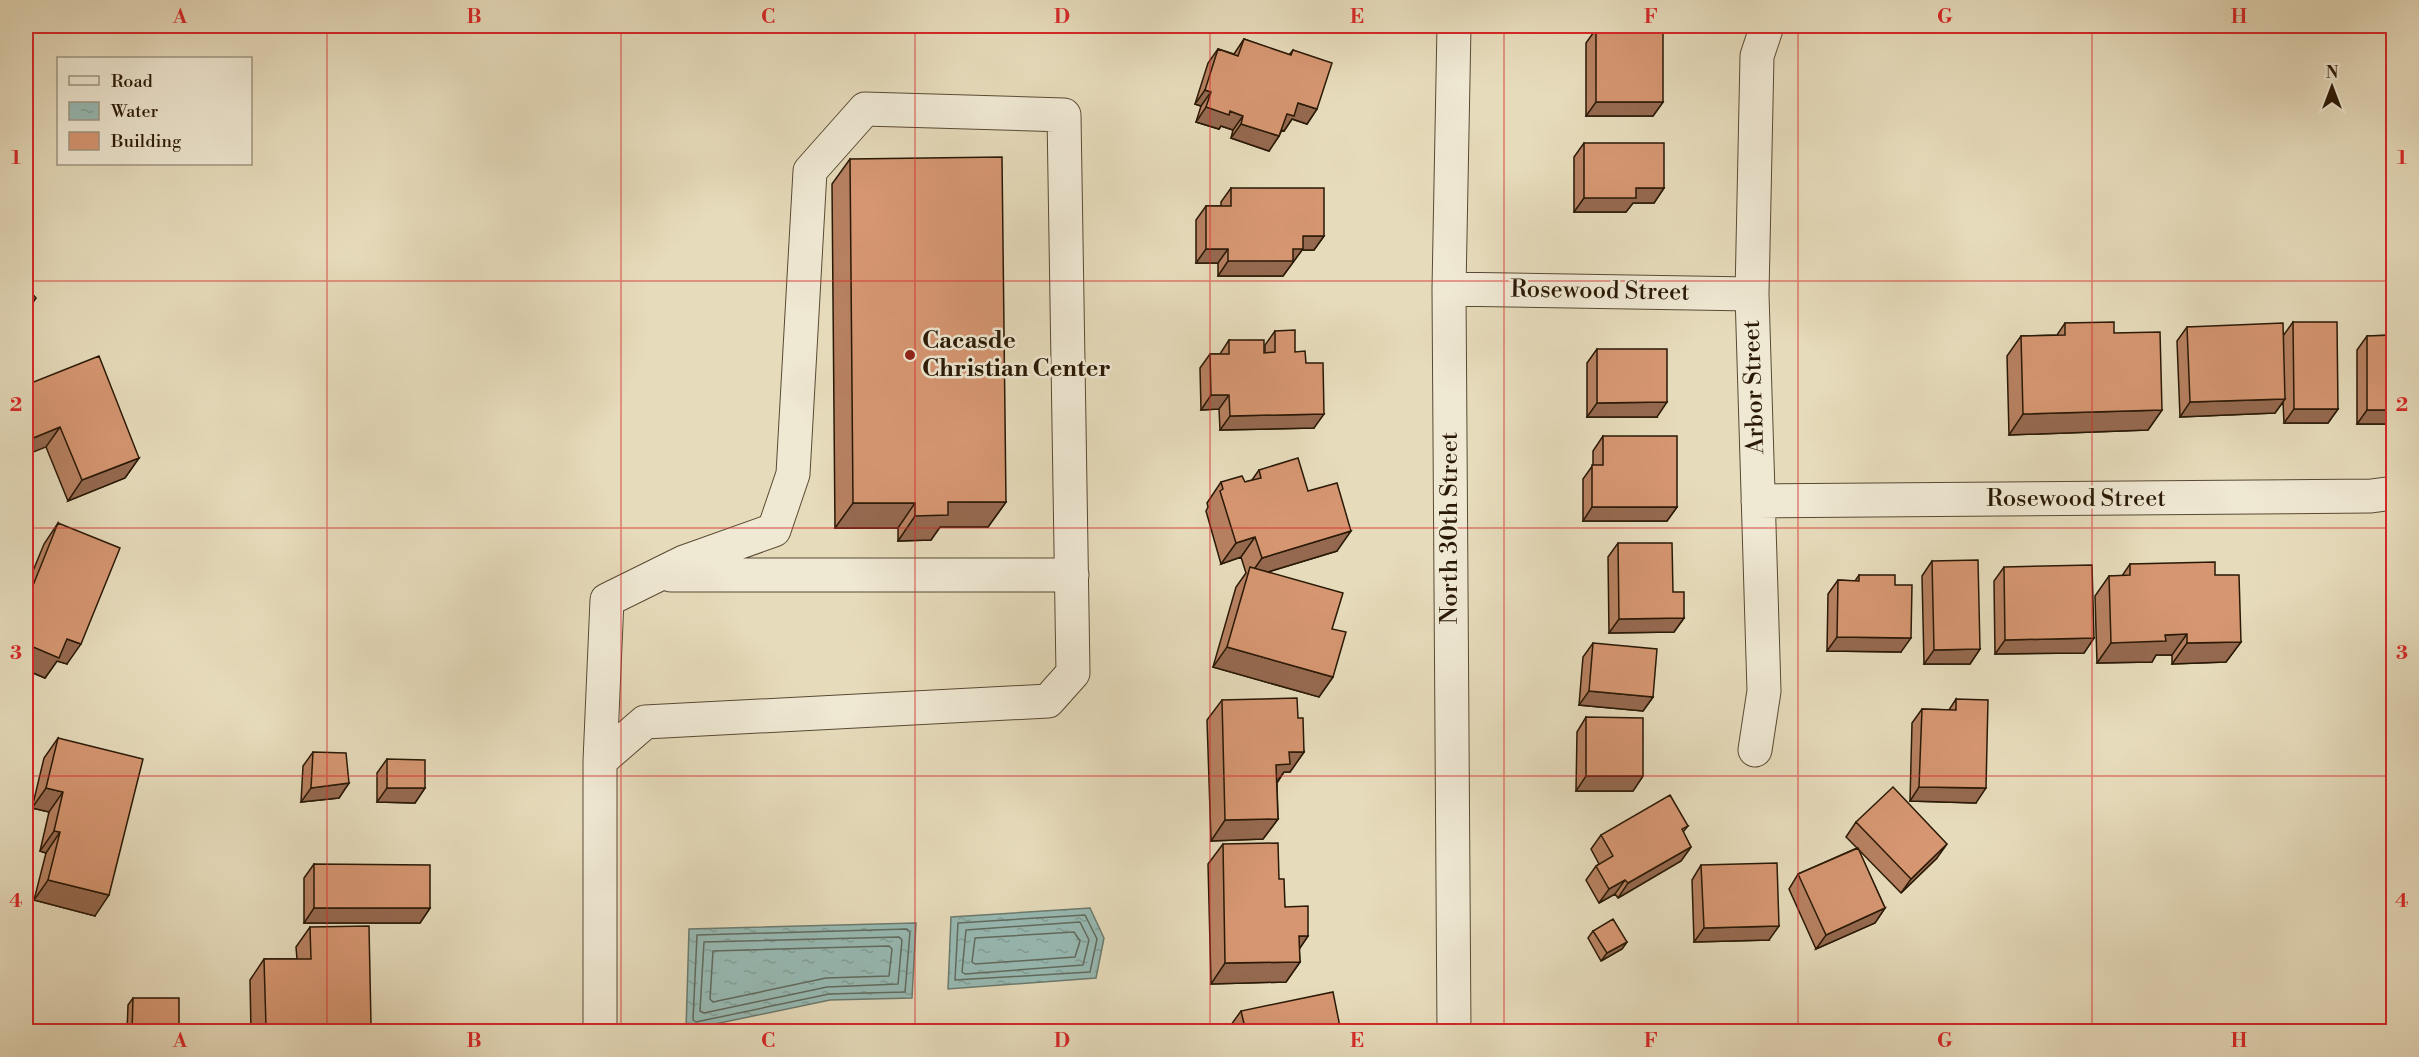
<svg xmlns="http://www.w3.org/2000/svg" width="2419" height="1057" viewBox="0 0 2419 1057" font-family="'Libre Bodoni',serif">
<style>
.water{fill:url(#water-ripples);stroke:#6b7a6e;stroke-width:1.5}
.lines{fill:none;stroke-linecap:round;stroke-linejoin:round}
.shore{stroke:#606a5d;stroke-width:1.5}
.minor-casing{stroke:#594a33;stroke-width:35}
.minor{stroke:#efe8d3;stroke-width:33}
.wall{fill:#b78161;stroke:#2a1906;stroke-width:1.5}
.shaded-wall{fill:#95694f;stroke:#2a1906;stroke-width:1.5}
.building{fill:#d59671;stroke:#2a1906;stroke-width:1.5}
.grid{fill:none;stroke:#d62828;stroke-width:1.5;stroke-opacity:0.55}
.poi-dot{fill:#8f2418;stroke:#efe8d3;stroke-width:2}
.labels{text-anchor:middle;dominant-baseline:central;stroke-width:5;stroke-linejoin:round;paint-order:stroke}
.street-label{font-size:24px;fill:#2a1906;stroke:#efe8d3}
.poi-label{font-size:24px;font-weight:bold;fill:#2a1906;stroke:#efe8d3;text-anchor:start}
.neatline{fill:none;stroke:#d62828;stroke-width:2}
.grid-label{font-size:20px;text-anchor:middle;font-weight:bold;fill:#d62828}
</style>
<defs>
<pattern id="water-ripples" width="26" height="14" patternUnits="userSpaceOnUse" patternTransform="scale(1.5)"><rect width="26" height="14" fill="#97bab4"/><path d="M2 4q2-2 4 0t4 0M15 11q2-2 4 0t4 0" fill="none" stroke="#829f99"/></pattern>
</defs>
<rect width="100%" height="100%" fill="#e6dbbb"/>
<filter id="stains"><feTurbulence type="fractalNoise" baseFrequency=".00333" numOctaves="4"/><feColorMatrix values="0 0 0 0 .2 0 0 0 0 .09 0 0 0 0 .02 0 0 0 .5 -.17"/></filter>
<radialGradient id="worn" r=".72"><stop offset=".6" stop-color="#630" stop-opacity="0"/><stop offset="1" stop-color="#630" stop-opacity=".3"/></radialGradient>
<path class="water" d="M1090 908 1104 938 1096 978 948 989 951 917Z
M916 923 912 998 830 1000 686 1030 689 929Z"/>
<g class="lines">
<path class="shore" d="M1085 915 1097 939 1090 972 955 980 958 923Z
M1080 922 1089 940 1083 965 965 974 962 972 966 930Z
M907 929 910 932 905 992 829 994 696 1022 693 1020 697 935Z
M1074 932 1080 941 1075 957 975 964 972 962 975 938Z
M899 937 902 940 898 984 827 987 704 1013 700 1011 704 942Z
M889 946 892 949 889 976 826 978 713 1002 710 999 713 951Z"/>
<g class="minor-casing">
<path id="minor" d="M1449 289 1752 294
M1758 501 2371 496 2394 493
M671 575H1072
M1755 750 1764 691 1752 294 1757 56 1767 26
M600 761 645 722 1048 701 1073 673 1064 115 865 109 810 171 793 474 774 530 684 562 607 600 600 761V1032
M1454 1032 1449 289 1454 26"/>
</g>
<use href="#minor" class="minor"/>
</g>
<path class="wall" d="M1596 29 1663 102 1653 116H1586V43Z
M1244 39 1289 55 1293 50 1317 109 1307 124 1292 119 1284 131 1282 130 1279 136 1269 151 1231 138 1233 130 1221 126 1219 129 1196 122 1201 106 1195 104 1208 63 1218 49 1234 54Z
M1584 143 1664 188 1654 203H1633L1626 212H1574V157Z
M850 159 1006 502 988 527H940L931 540 898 541V528H835L832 184Z
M1231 188 1324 236 1314 250H1302L1283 276H1218V263H1196V220L1206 206H1221V202Z
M2293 322 2338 409 2328 423H2284L2283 402 2275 413 2180 417 2177 341 2187 327 2283 336Z
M2065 323 2114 333 2162 410 2148 430 2009 435 2007 356 2021 336 2057 335Z
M1275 331 1295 352 1306 363 1314 428 1220 430 1219 409 1201 410 1200 368 1210 354H1220L1229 340 1265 353V345Z
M2394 335V424H2357V350L2367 336Z
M1597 349 1657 417H1587V363Z
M26 385 139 458 125 478 68 501 46 447Z
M1603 436 1677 507 1667 521H1583V479L1593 465V451Z
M1259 470 1308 491 1337 551 1268 572 1332 629 1333 677 1319 697 1213 667 1236 587 1246 573 1241 557 1221 564 1206 511 1208 507 1207 503 1221 482H1245L1252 480Z
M58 523 67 664 57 661 45 678 26 670V588L44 544Z
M1618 543 1673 592 1684 618 1674 632 1609 633 1608 557Z
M1932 561 1980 649 1970 664H1924L1922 576Z
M2130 564 2215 575 2241 642 2226 662 2172 664V655H2156L2152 662 2097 663 2095 596 2109 576H2122Z
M2004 567 2094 638 2084 653 1995 654 1994 581Z
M1859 575 1895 585 1901 652 1827 651 1828 594 1838 580 1855 581Z
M1593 643 1653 697 1643 711 1579 705 1583 657Z
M1956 699 1976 803 1910 801 1912 723 1922 709 1949 710Z
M1222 700 1298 718 1304 752 1290 772H1284L1277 783 1278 819 1263 839 1211 841 1207 720Z
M1586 717 1643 776 1633 791H1576L1577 732Z
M58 738 95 916 34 900 46 853 40 851 49 812 32 808 44 758Z
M313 752 349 783 339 798 301 802 303 766Z
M387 759 425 788 415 803 377 802V773Z
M1856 822 1937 858 1901 893 1858 849 1885 908 1875 923 1816 949 1789 889 1798 874 1857 848 1846 837Z
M1688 826 1683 832 1691 847 1681 861 1618 898 1615 894 1599 903 1586 880 1596 866 1599 864 1591 849 1601 835Z
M1223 844 1279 879 1285 907 1308 936 1299 949 1300 962 1286 982 1211 984 1208 864Z
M314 864 430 908 420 923H304V878Z
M1701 865 1769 940 1694 942 1692 880Z
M310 927 371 1025 367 1032H251L250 980 264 959H297L296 947Z
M1593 931 1627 942 1622 949 1601 961 1588 938Z
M133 998 179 1032H127L128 1005Z
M1241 1011 1341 1032H1233L1231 1025Z"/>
<path class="shaded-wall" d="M1205 90 1211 92 1201 106 1195 104Z
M1596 102H1663L1653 116H1586Z
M1298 103 1317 109 1307 124 1292 119 1284 131 1277 128 1287 114Z
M1206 107 1230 111 1243 116 1233 130 1221 126 1219 129 1196 122Z
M1241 124 1279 136 1269 151 1231 138Z
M1636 188H1664L1654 203H1633L1626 212H1574L1584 198Z
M1303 236H1324L1314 250H1302L1283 276H1218L1228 261Z
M1206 249H1228L1218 263H1196Z
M36 298 26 313V307Z
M1211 395H1229L1219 409 1201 410Z
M2285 399 2275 413 2180 417 2190 402Z
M1667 402 1657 417H1587L1597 403Z
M2294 409H2338L2328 423H2284Z
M2162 410 2148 430 2009 435 2023 414Z
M2367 410H2394V424H2357Z
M1324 414 1314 428 1220 430 1230 416Z
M60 427 46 447 26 455V441Z
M139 458 125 478 68 501 82 480Z
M948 502H1006L988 527H940L931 540 898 541 915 516Z
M853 503H915L898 528H835Z
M1592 507H1677L1667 521H1583Z
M1351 531 1337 551 1248 578 1262 558Z
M1255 537 1241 557 1221 564 1236 543Z
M1684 618 1674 632 1609 633 1619 619Z
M2187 634 2172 655H2156L2152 662 2097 663 2111 643 2165 635Z
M1837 637 1911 638 1901 652 1827 651Z
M2094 638 2084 653 1995 654 2005 640Z
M67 639 81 644 67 664 57 661 45 678 26 670V644Z
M2241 642 2226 662 2172 664 2187 643Z
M1227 647 1333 677 1319 697 1213 667Z
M1980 649 1970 664H1924L1934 650Z
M1589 691 1653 697 1643 711 1579 705Z
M1289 752H1304L1290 772H1284L1275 784 1276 765Z
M1586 776H1643L1633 791H1576Z
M349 783 339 798 301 802 311 788Z
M1919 787 1986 788 1976 803 1910 801Z
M46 788 63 792 49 812 32 808Z
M387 788H425L415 803 377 802Z
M1278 819 1263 839 1211 841 1225 820Z
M54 831 60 832 46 853 40 851Z
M1947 844 1937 858 1901 893 1911 879Z
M1691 847 1681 861 1618 898 1628 883Z
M48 880 109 895 95 916 34 900Z
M1625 880 1615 894 1599 903 1609 889Z
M314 908H430L420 923H304Z
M1885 908 1875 923 1816 949 1826 935Z
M1779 926 1769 940 1694 942 1704 928Z
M1299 936H1308L1294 957Z
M1627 942 1622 949 1601 961 1607 953Z
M1300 962 1286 982 1211 984 1225 963Z
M371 1025 367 1032H263L266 1027Z"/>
<path class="building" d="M1596 29H1663V102H1596Z
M1244 39 1291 55 1293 50 1332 63 1317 109 1298 103 1294 116 1287 114 1279 136 1241 124 1243 116 1230 111 1229 115 1206 107 1211 92 1205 90 1218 49 1238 56Z
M1584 143H1664V188H1636V198H1584Z
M1002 157 1006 502H948V515L915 516V503H853L850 159Z
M1231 188H1324V236H1303V249H1293V261H1228V249H1206V206H1231Z
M26 287 36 298 26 307Z
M2114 322V333L2160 332 2162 410 2023 414 2021 336 2065 335V323Z
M2293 322H2337L2338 409H2294Z
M2283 323 2285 399 2190 402 2187 327Z
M1295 330V352L1305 351 1306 363H1323L1324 414 1230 416 1229 395H1211L1210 354H1229V340H1264V353L1275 352V331Z
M2394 335V410H2367V336Z
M1597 349H1667V402L1597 403Z
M99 356 139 458 82 480 60 427 26 441V385Z
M1603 436H1677V507H1592V465H1603Z
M1298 458 1308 491 1337 483 1351 531 1262 558 1255 537 1236 543 1220 491 1223 489 1221 482 1242 476 1245 482 1261 478 1259 470Z
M58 523 120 548 81 644 67 639 59 658 26 644V591L30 593Z
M1618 543H1672L1673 592H1684V618L1619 619Z
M1978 560 1980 649 1934 650 1932 561Z
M2215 562V575H2239L2241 642 2187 643V634L2165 635 2166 641 2111 643 2109 576 2130 575V564Z
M2092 565 2094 638 2005 640 2004 567Z
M1250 567 1343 593 1332 629 1346 632 1333 677 1227 647Z
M1859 575H1895V585H1912L1911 638 1837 637 1838 580 1859 581Z
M1593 643 1657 649 1653 697 1589 691Z
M1297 698 1298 718H1303L1304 752H1289L1290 764 1276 765 1278 819 1225 820 1222 700Z
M1956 699 1988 700 1986 788 1919 787 1922 709 1956 710Z
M1586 717 1643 718V776H1586Z
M58 738 143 759 109 895 48 880 60 832 54 831 63 792 46 788Z
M313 752 346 753 349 783 311 788Z
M387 759 425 760V788H387Z
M1893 787 1947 844 1911 879 1856 822Z
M1670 795 1688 826 1682 829 1691 847 1628 883 1625 880 1609 889 1596 866 1613 856 1601 835Z
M1278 843 1279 879H1284L1285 907 1308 906V936H1299L1300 962 1225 963 1223 844Z
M1858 848 1885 908 1826 935 1798 874Z
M1777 863 1779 926 1704 928 1701 865Z
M314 864 430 865V908H314Z
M1613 919 1627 942 1607 953 1593 931Z
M369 926 371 1025 266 1027 264 959H311L310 927Z
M1333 992 1341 1032H1246L1241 1011Z
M133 998H179V1032H132Z"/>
<path class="grid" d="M327 26V1032M621 26V1032M915 26V1032M1210 26V1032M1504 26V1032M1798 26V1032M2092 26V1032M26 281H2394M26 528H2394M26 776H2394"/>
<circle class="poi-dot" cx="910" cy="355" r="6"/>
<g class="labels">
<g class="street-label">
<text transform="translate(1600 291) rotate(1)">Rosewood Street</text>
<text transform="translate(1754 387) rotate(-92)">Arbor Street</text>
<text x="2076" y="499">Rosewood Street</text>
<text transform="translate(1450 528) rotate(-90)">North 30th Street</text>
</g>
<g class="poi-label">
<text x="922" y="341">Cacasde<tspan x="922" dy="28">Christian Center</tspan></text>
</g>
</g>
<rect width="2419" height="1057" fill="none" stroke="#e6dbbb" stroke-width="66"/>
<rect x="57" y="57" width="195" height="108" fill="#efe8d3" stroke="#a09581" stroke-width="1.5"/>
<rect x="69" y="76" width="30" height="9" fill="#efe8d3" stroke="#a09581" stroke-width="1.5"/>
<text x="111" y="87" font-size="18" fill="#2a1906">Road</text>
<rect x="69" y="102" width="30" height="18" fill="url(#water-ripples)" stroke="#a09581" stroke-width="1.5"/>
<text x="111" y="117" font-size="18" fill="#2a1906">Water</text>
<rect x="69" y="132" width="30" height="18" fill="#d59671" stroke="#a09581" stroke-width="1.5"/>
<text x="111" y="147" font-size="18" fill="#2a1906">Building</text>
<g transform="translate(2332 87)" stroke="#efe8d3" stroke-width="4.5" paint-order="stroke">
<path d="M0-4.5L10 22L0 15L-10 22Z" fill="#2a1906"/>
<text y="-9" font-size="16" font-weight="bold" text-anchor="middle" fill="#2a1906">N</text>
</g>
<rect x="33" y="33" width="2353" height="991" class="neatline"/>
<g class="grid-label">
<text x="180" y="23">A</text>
<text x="474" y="23">B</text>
<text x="768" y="23">C</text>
<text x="1062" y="23">D</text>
<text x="1357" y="23">E</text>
<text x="1651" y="23">F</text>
<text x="1945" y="23">G</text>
<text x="2239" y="23">H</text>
<text x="16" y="164">1</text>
<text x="2402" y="164">1</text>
<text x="16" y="411">2</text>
<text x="2402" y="411">2</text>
<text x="16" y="659">3</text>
<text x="2402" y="659">3</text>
<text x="16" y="907">4</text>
<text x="2402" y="907">4</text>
<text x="180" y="1047">A</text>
<text x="474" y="1047">B</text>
<text x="768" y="1047">C</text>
<text x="1062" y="1047">D</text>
<text x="1357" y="1047">E</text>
<text x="1651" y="1047">F</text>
<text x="1945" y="1047">G</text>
<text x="2239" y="1047">H</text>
</g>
<rect width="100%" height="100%" filter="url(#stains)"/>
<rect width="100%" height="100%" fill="url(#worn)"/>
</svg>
